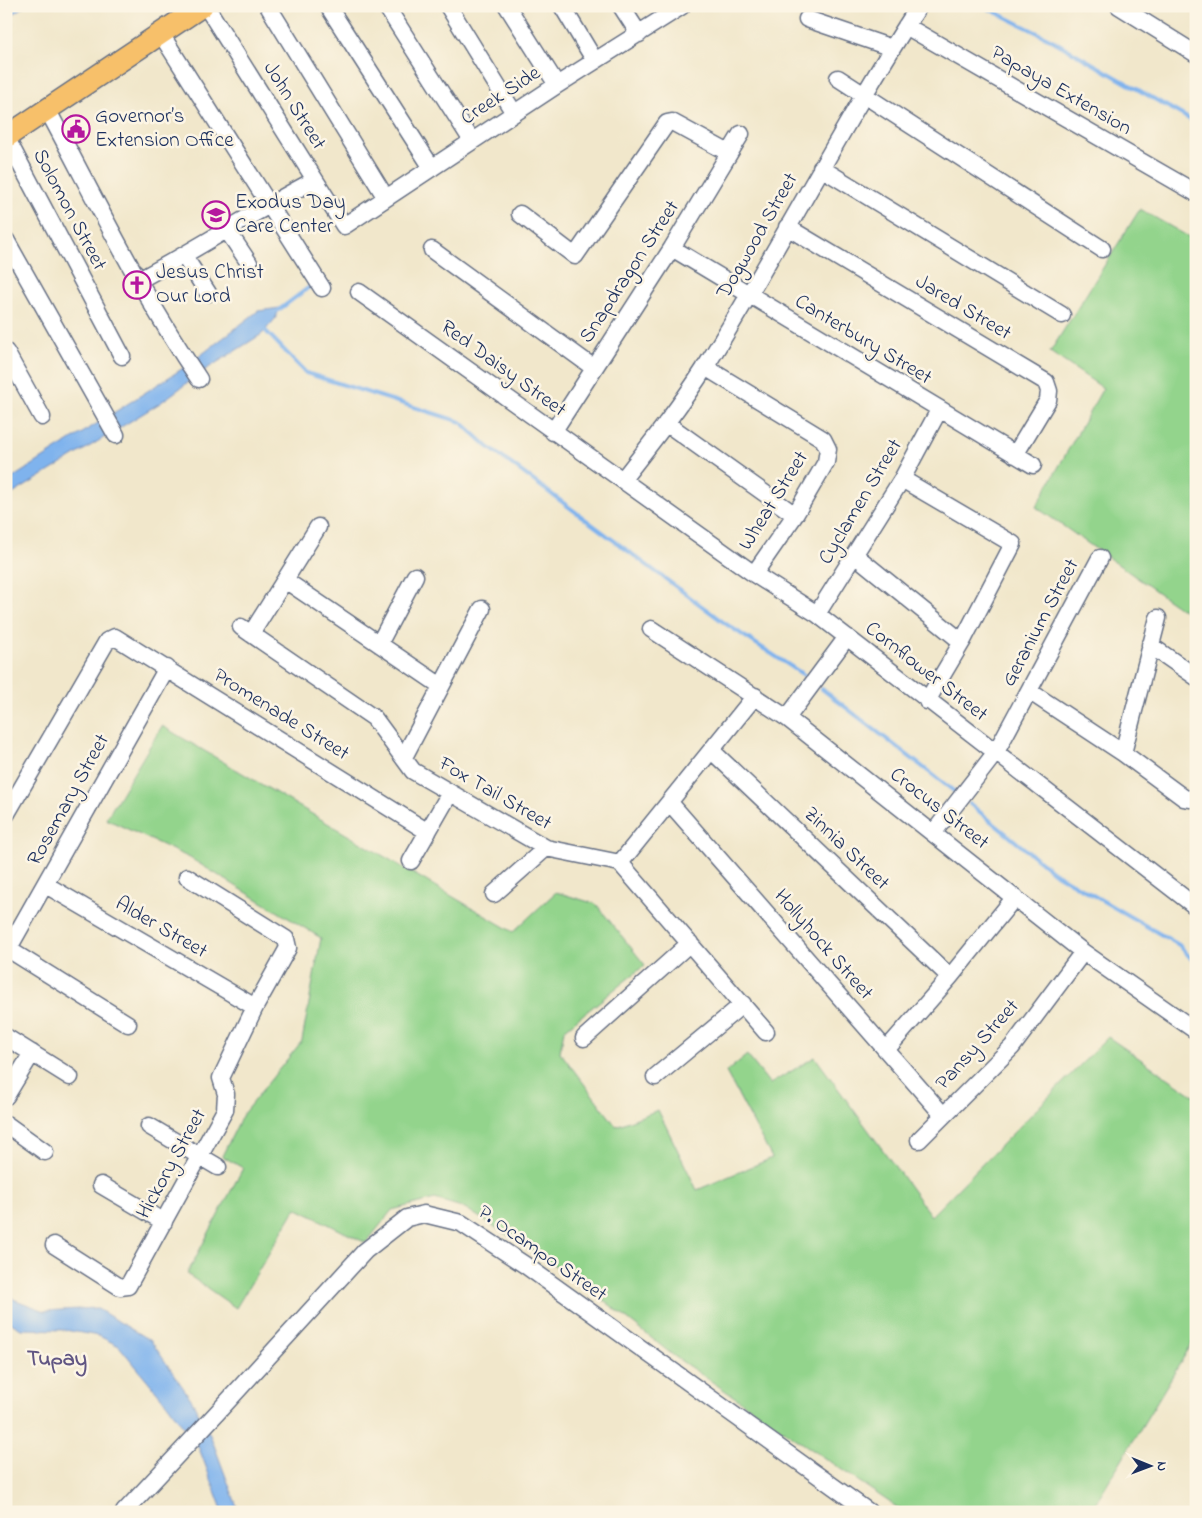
<svg xmlns="http://www.w3.org/2000/svg" width="1202" height="1518" viewBox="0 0 1202 1518" font-family="'Indie Flower',sans-serif">
<style>
.green{fill:#93d48c;stroke:#578275}
.water{fill:#7fb3ed;stroke:#4d71a6}
.lines{fill:none;stroke-linecap:round;stroke-linejoin:round}
.stream{stroke:#7fb3ed;stroke-width:4}
.minor-casing{stroke:#666f84;stroke-width:19}
.major-casing{stroke:#666f84;stroke-width:24}
.minor{stroke:#fff;stroke-width:16}
.major{stroke:#f7c06b;stroke-width:21}
.labels{text-anchor:middle;dominant-baseline:central;stroke-width:5;stroke-linejoin:round;paint-order:stroke}
.street-label{font-size:21px;fill:#1b2f5e;stroke:#fcf5e5}
.poi-label{font-size:21px;fill:#1b2f5e;stroke:#fcf5e5;text-anchor:start}
.neighbourhood-label{font-size:22px;font-weight:bold;fill:#615683;stroke:#fcf5e5}
</style>
<rect width="100%" height="100%" fill="#fcf5e5"/>
<filter id="ink" filterUnits="userSpaceOnUse"><feTurbulence type="fractalNoise" baseFrequency=".02" numOctaves="2"/><feDisplacementMap in="SourceGraphic" scale="10" xChannelSelector="R" yChannelSelector="G"/><feConvolveMatrix kernelMatrix="1 2 1 2 8 2 1 2 1" color-interpolation-filters="sRGB"/></filter>
<filter id="wash" filterUnits="userSpaceOnUse"><feTurbulence type="fractalNoise" baseFrequency=".0096" numOctaves="4" result="noise"/><feDisplacementMap in="SourceGraphic" scale="20" xChannelSelector="R" yChannelSelector="G"/><feGaussianBlur stdDeviation="1.12" result="paint"/><feColorMatrix in="noise" values="0 0 0 0 0 0 0 0 0 0 0 0 0 0 0 0 0 1.4 0 .05"/><feComposite in="paint" operator="in"/></filter>
<g filter="url(#wash)">
<rect width="100%" height="100%" fill="#f1e7cb"/>
<path class="green" d="M1140 209 1196 241V619L1036 507 1103 388 1050 352Z
M162 726 513 932 556 892 596 904 645 965 564 1030 560 1052 616 1126 658 1110 697 1190 772 1158 726 1072 747 1055 770 1084 815 1057 931 1216 1108 1037 1196 1097V1337L1090 1512H904L674 1356 581 1282 465 1208 435 1199 392 1210 366 1243 296 1208 236 1308 187 1274 243 1168 222 1156 243 1114 302 1041 321 938 190 858 106 819Z"/>
<path class="water" d="M6 6H25L6 19Z
M280 308 275 319 262 334 205 370 160 403 6 498V482L188 365 258 311Z
M6 1286 13 1299 45 1311 96 1308 151 1341 191 1399 211 1437 239 1512H223L199 1448 167 1404 119 1346 99 1336 65 1330 21 1329 6 1320Z"/>
<g class="lines">
<path class="stream" d="M983 6 1050 39 1196 123
M276 312 312 285
M262 327 306 373 461 422 487 446 726 624 810 679
M822 689 955 792
M970 804 1053 872 1179 945 1196 964"/>
</g>
</g>
<g filter="url(#ink)">
<g class="lines">
<g class="minor-casing">
<path id="minor" d="M206 6 344 226 557 85 682 6
M268 6 386 198
M328 6 432 168
M386 6 472 141
M448 6 514 113
M507 6 557 85
M562 6 595 61
M621 6 639 34
M1119 6 1196 54
M807 19 892 48
M906 26 1196 193
M161 34 322 288
M838 78 1102 249
M47 109C96 200 141 294 199 379
M6 137 122 356
M821 168 1062 315
M520 214 575 256 667 123 672 122 729 153
M787 227 1046 382 1049 391 1048 400 1015 455
M227 230 249 263
M6 240 116 435
M672 248 1033 465
M432 250 594 368
M184 256 208 293
M139 280C199 248 255 211 315 180
M359 292 754 574 817 614 1196 907
M6 352 42 417
M705 367 823 439 828 449 826 462 795 515 754 574
M666 423 795 515
M553 432 672 248 741 134
M623 479C652 442 681 405 706 366 780 248 843 123 919 6
M902 479 1013 544 962 642 927 701
M856 556 962 642
M285 580 441 686
M817 614 902 479 939 410
M241 627 374 718 413 771 546 848 620 863 766 1032
M651 629 787 718 1083 952 1196 1031
M251 634 318 527
M379 644 415 576
M1150 645 1196 677
M1029 691 1123 753 1184 798 1191 799 1196 796
M787 718 847 637
M712 751 950 977
M1123 753 1158 618
M404 757 482 609
M671 804 943 1115
M6 815 107 641 115 637 428 832
M934 832 996 752 1100 558
M411 861 450 793
M620 863 755 696
M46 885 255 1007
M494 894 546 848
M8 949 128 1024
M6 953 167 668
M6 1037 70 1077
M584 1038 690 943
M886 1050 950 977 1015 897
M655 1077 743 1004
M6 1096 32 1053
M6 1124 45 1152
M149 1126 218 1167
M919 1140 1012 1047 1083 952
M101 1185 164 1222
M54 1245 120 1287 128 1286 225 1110 226 1094 221 1078 255 1007 288 948 286 939 187 877
M124 1512 215 1415 365 1251 407 1218 424 1214 461 1223 525 1265 869 1512"/>
</g>
<g class="major-casing">
<path id="major" d="M6 137 202 6"/>
</g>
<use href="#minor" class="minor"/>
<use href="#major" class="major"/>
</g>
</g>
<defs>
<g id="civic-ring" transform="scale(1.4375)"><circle r="9.5" fill="#fcf5e5" stroke="#b5179e" stroke-width="1.5"/><path d="M-.6-6.5H3V-4.5H.6V-3L4-1V1h2V6H-6V1h2V-1L-.6-3ZM-1.2 2.5V6h2.4V2.5Z" fill="#b5179e"/></g>
<g id="school-ring" transform="scale(1.4375)"><circle r="9.5" fill="#fcf5e5" stroke="#b5179e" stroke-width="1.5"/><path d="M0-5L7-2L0 1L-7-2ZM-4 1L0 2.5L4 1V4Q0 6-4 4Z" fill="#b5179e"/></g>
<g id="church-ring" transform="scale(1.4375)"><circle r="9.5" fill="#fcf5e5" stroke="#b5179e" stroke-width="1.5"/><path d="M-1.2-6h2.4v3.5h3.3v2.4h-3.3V6h-2.4V-.1h-3.3v-2.4h3.3Z" fill="#b5179e"/></g>
</defs>
<g fill-rule="evenodd">
<use href="#civic-ring" x="76" y="129"/>
<use href="#school-ring" x="216" y="215"/>
<use href="#church-ring" x="137" y="285"/>
</g>
<g class="labels">
<g class="street-label">
<text transform="translate(1061 91) rotate(30)">Papaya Extension</text>
<text transform="translate(501 96) rotate(-33)">Creek Side</text>
<text transform="translate(294 106) rotate(58)">John Street</text>
<text transform="translate(69 210) rotate(62)">Solomon Street</text>
<text transform="translate(758 236) rotate(-60)">Dogwood Street</text>
<text transform="translate(630 272) rotate(-57)">Snapdragon Street</text>
<text transform="translate(963 308) rotate(31)">Jared Street</text>
<text transform="translate(863 340) rotate(31)">Canterbury Street</text>
<text transform="translate(503 369) rotate(36)">Red Daisy Street</text>
<text transform="translate(774 501) rotate(-58)">Wheat Street</text>
<text transform="translate(861 502) rotate(-59)">Cyclamen Street</text>
<text transform="translate(1041 623) rotate(-62)">Geranium Street</text>
<text transform="translate(926 672) rotate(38)">Cornflower Street</text>
<text transform="translate(281 715) rotate(32)">Promenade Street</text>
<text transform="translate(495 794) rotate(30)">Fox Tail Street</text>
<text transform="translate(69 800) rotate(-61)">Rosemary Street</text>
<text transform="translate(939 809) rotate(38)">Crocus Street</text>
<text transform="translate(846 849) rotate(44)">Zinnia Street</text>
<text transform="translate(161 928) rotate(30)">Alder Street</text>
<text transform="translate(823 945) rotate(49)">Hollyhock Street</text>
<text transform="translate(978 1045) rotate(-48)">Pansy Street</text>
<text transform="translate(172 1164) rotate(-61)">Hickory Street</text>
<text transform="translate(542 1254) rotate(35)">P. Ocampo Street</text>
</g>
<g class="poi-label">
<text x="95" y="117">Governor’s<tspan x="95" dy="24">Extension Office</tspan></text>
<text x="235" y="203">Exodus Day<tspan x="235" dy="24">Care Center</tspan></text>
<text x="156" y="273">Jesus Christ<tspan x="156" dy="24">Our Lord</tspan></text>
</g>
<g class="neighbourhood-label">
<text x="57" y="1360">Tupay</text>
</g>
</g>
<rect width="1202" height="1518" fill="none" stroke="#fcf5e5" stroke-width="25"/>
<g transform="translate(1150 1466) rotate(91)" stroke="#fcf5e5" stroke-width="4" paint-order="stroke">
<path d="M0-4L9 19L0 12L-9 19Z" fill="#1b2f5e"/>
<text y="-8" font-size="14" font-weight="bold" text-anchor="middle" fill="#1b2f5e">N</text>
</g>
</svg>
